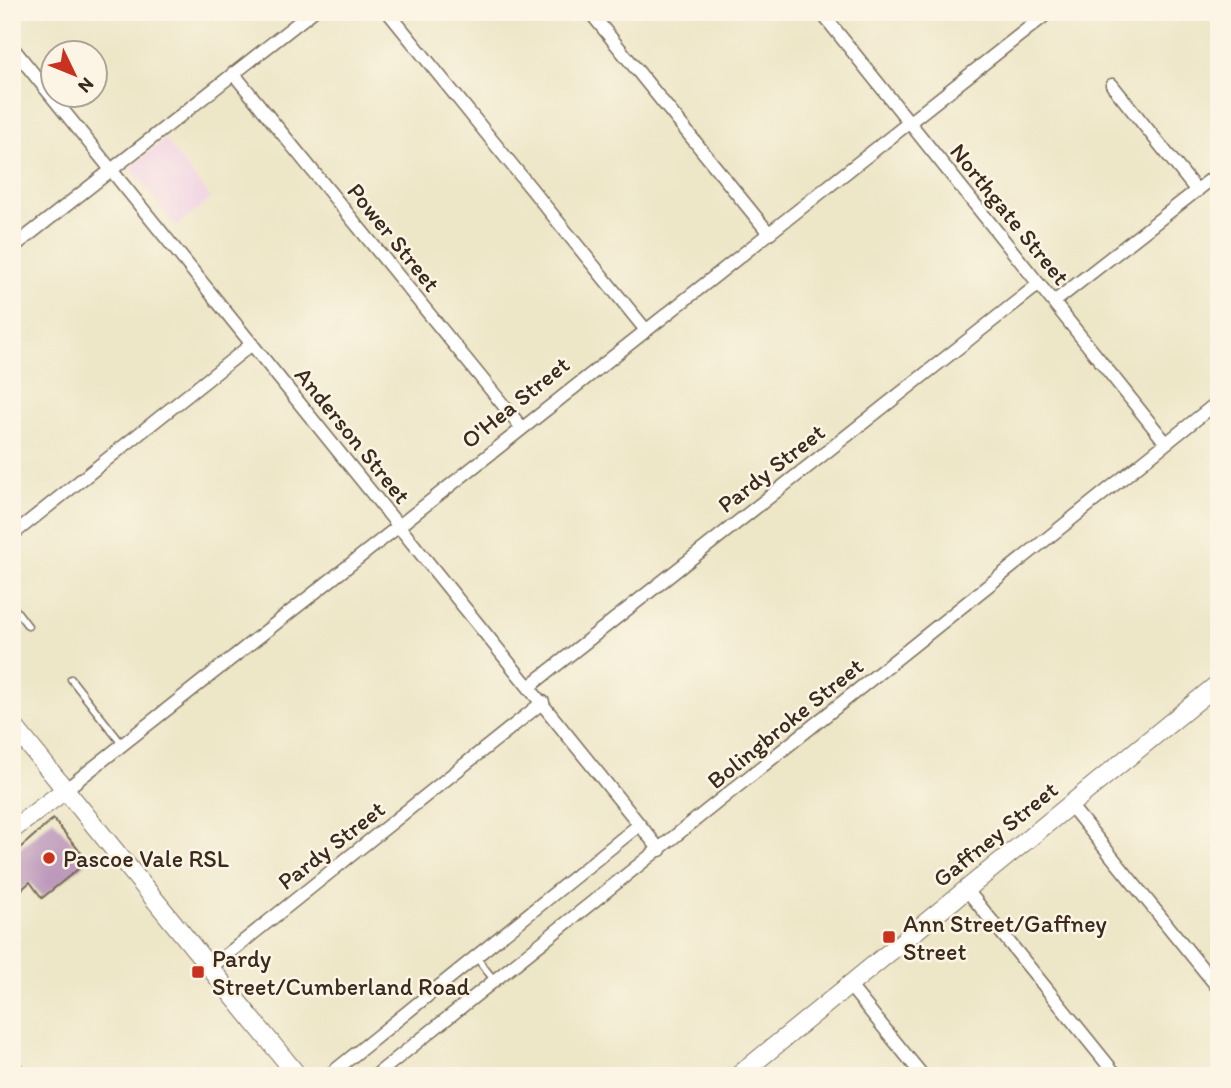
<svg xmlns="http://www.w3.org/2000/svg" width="1231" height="1088" viewBox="0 0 1231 1088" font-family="Itim,sans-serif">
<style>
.built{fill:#f0d0e5}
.building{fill:#bd9abb}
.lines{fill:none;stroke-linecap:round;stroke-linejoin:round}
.lane-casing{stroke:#796c59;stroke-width:9}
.street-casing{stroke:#796c59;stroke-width:15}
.secondary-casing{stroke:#796c59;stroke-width:20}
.lane{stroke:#fff;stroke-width:6}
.street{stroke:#fff;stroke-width:12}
.secondary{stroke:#fff;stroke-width:18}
.poi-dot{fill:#c8321e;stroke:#fcf5e5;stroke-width:2.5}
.labels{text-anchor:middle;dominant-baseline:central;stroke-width:5;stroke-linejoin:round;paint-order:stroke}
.street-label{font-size:24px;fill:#3b2a1e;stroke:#fcf5e5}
.poi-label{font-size:24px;fill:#3b2a1e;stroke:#fcf5e5;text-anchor:start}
</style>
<rect width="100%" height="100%" fill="#fcf5e5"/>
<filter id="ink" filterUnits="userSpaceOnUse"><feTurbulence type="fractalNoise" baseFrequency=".0143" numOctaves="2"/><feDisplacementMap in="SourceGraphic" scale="14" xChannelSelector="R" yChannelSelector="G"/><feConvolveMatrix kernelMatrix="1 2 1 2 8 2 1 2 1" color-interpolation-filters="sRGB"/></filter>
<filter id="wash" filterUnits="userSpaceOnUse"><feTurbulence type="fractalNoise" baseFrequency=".00686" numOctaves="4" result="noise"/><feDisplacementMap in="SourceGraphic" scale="28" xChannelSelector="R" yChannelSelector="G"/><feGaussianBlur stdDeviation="1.57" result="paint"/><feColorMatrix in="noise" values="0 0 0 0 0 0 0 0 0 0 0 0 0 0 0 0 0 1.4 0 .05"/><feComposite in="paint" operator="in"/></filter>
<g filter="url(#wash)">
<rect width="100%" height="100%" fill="#ede6c7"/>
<path class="built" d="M165 140 211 199 176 226 130 167Z"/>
<g id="blocks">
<path class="building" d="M53 819 88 861 42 898 30 882 21 890 16 883 12 886V855Z"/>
</g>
</g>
<g filter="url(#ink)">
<use href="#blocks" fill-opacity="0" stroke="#796c59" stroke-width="2"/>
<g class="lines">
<g class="lane-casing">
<path id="lane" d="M12 605 28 626
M71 679 122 744
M476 957 494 980"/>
</g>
<g class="street-casing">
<path id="street" d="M388 12 645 329
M590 12 768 232
M821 12 1166 443
M12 47 660 850
M233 73 522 428
M1112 85 1197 191
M12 248 312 12
M1054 302 1219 173
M12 535 252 344
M530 686 1039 284
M1208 692 1219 705
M65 790 1049 12
M1070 805 1219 989
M966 889 1117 1076
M210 968 543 702
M849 985 923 1076
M12 1064 22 1076
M328 1076 639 825
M375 1076 1219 401"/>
</g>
<g class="secondary-casing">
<path id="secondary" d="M12 724 298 1076
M12 830 65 790
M738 1076 1219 683"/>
</g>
<use href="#lane" class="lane"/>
<use href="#street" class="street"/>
<use href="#secondary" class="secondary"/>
</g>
</g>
<g class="poi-dot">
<circle cx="49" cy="858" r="7"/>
<rect x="882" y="930" width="14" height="14" rx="3.5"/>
<rect x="191" y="965" width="14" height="14" rx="3.5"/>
</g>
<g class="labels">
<g class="street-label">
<text transform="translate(1010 214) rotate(51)">Northgate Street</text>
<text transform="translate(394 237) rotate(51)">Power Street</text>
<text transform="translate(515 402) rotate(-39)">O'Hea Street</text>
<text transform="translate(353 435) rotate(51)">Anderson Street</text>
<text transform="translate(771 468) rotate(-38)">Pardy Street</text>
<text transform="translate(785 723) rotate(-39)">Bolingbroke Street</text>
<text transform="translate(995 834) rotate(-39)">Gaffney Street</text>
<text transform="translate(331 845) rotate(-38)">Pardy Street</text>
</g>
<g class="poi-label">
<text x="63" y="858">Pascoe Vale RSL</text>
<text x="903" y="923">Ann Street/Gaffney<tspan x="903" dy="28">Street</tspan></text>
<text x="212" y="958">Pardy<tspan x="212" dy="28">Street/Cumberland Road</tspan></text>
</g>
</g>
<rect width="1231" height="1088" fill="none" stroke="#fcf5e5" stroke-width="42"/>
<g transform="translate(74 74) rotate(133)"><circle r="33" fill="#fcf5e5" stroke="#afa495" stroke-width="2"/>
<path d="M0-5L12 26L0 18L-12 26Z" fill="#c8321e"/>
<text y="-10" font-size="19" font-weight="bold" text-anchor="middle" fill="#3b2a1e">N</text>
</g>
</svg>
